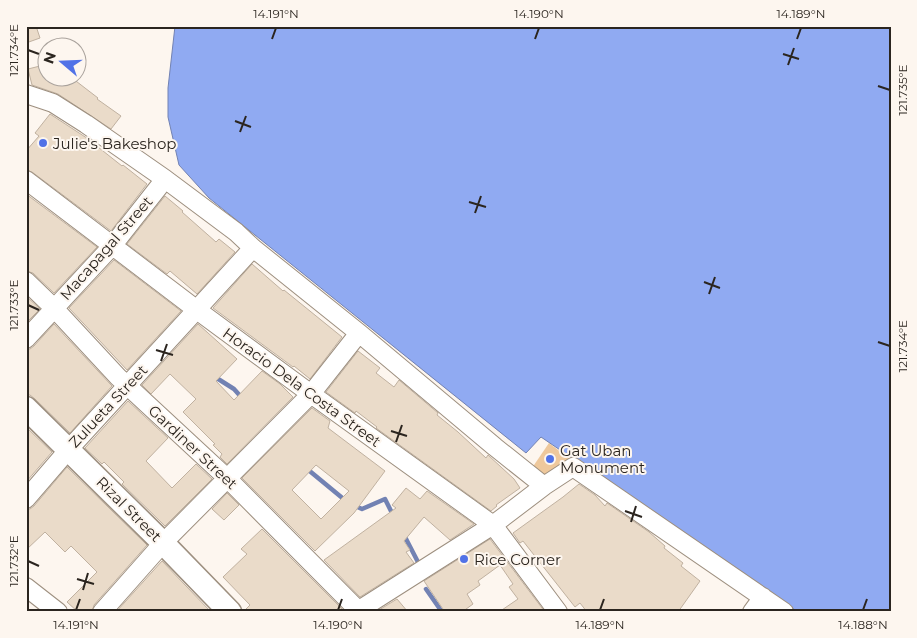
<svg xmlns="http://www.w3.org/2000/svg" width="917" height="638" viewBox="0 0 917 638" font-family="Montserrat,sans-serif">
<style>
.green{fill:#eec89c}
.water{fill:#90aaf2;stroke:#7282b3}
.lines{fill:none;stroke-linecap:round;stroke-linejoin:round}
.stream{stroke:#7282b3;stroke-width:4.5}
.building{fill:#eadbc9;stroke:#c0b1a0;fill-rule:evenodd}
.minor-casing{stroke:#9d8f7f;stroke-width:20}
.major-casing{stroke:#9d8f7f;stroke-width:25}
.minor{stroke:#fff;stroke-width:18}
.major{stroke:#fff;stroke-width:22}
.ticks{fill:none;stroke:#2b251f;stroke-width:2}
.poi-dot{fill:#5172e7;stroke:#fdf6ef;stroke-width:2}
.labels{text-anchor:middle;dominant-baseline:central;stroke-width:4;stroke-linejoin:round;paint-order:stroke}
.poi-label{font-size:15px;fill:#2b251f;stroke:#fdf6ef;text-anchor:start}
.street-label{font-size:15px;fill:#2b251f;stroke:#fdf6ef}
.neatline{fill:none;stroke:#2b251f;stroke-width:2}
.ticks-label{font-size:12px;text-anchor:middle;fill:#2b251f}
</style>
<rect width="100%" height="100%" fill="#fdf6ef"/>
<path class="green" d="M549 443 575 463 548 481 532 468Z"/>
<path class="water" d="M175 26H891V612H798L541 437 526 453 209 198 179 165 168 117V88Z"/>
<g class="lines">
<path class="stream" d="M215 377 234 389 242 398
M306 468 346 501
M353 505 362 509 385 499 393 515
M404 535 419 564
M426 589 442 612"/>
</g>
<path class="building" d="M26 26H36L40 38 26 43Z
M48 64V78H72L98 98 97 99 121 116 111 129 58 94 32 85 28 69Z
M50 114 99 146 98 147 122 166 123 165 147 184 111 231 32 172 26 170V151L39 136 35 133Z
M26 194 97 247 54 293 33 273 26 271Z
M165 196 183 211 182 212 216 242 219 239 235 252 197 294 170 271 167 274 127 244Z
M114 260 181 311 127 370 69 308Z
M252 264 283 291 284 290 342 337 310 379 294 366 293 367 213 308Z
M26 296 40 309 26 323Z
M54 324 112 386 70 433 35 399 30 395H26V349H30L34 346Z
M198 324 237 359 216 381 234 400 262 371 280 384 293 397 227 464 220 457 222 454 213 445 215 444 183 412 196 399 170 374 151 394 142 385Z
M358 351 380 368 376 373 394 387 399 380 438 413 437 415 458 432 486 458 488 455 514 479 520 488 496 505 497 506 491 511 376 428 377 427 356 411 355 413 326 392Z
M128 401 168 438 146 461 172 488 196 464 212 479 165 526 122 484 124 482 104 462 102 464 85 448Z
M312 408 330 421 328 428 385 471 354 513 315 551 242 478ZM316 465 349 491 321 519 292 490Z
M26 427 52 452 26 482Z
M67 467 147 545 94 605 92 612H78L67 602 97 572 71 546 65 552 45 532 26 550V509H30L34 506Z
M579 484 595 495 605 506 607 503 649 532 665 546 664 548 683 563 681 566 700 581 678 612H587L580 603 575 607 523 541 520 543 513 533 563 497Z
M406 488 420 499 427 491 474 524 450 540 424 517 404 541 410 550 406 552 414 563 360 597 324 560 396 508 392 505Z
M227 493 239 505 224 520 212 509Z
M262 529 345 612H243L250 605 223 577 247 554 241 549Z
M490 539 545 612H499L518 599 509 587 513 584 500 565 478 581 480 585 467 594 473 604 462 612H445L424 581Z
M162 561 211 612H116Z
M397 599 408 612H380L379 610Z"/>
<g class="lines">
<g class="minor-casing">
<path id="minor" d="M26 94 53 103 86 124 165 179 236 232 253 248 359 333 495 447 544 486
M26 180 197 310 311 394 493 525 558 612
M26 281 54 308 118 377 228 479 360 612
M26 339 113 245 165 179
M26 499 69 449 253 248
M26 587 58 612
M102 612 163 543 311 394 359 333
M356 612 493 525 544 486 573 467 784 612
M752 612 763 597"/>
</g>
<g class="major-casing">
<path id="major" d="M26 408 163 543 230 612"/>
</g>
<use href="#minor" class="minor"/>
<use href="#major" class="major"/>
</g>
<path class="ticks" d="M272 39 276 28M535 39 539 28M797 39 801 28M28 50 39 54M783 54 799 59M788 65 794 48M878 86 890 90M235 121 251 127M240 132 246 116M469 202 486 207M475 213 481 196M704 282 720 288M709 294 715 277M28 305 39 310M878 342 890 346M156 350 173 355M161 361 167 344M391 431 407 436M396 442 402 425M625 511 642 517M631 522 636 506M28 561 39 566M77 579 94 584M83 590 88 573M76 610 80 599M338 610 342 599M600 610 604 599M863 610 867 599"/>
<g class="poi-dot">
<circle cx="43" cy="143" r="5"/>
<circle cx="550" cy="459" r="5"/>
<circle cx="464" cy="559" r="5"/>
</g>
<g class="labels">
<g class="poi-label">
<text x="53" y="143">Julie's Bakeshop</text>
<text x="560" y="450">Gat Uban<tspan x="560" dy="17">Monument</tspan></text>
<text x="474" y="559">Rice Corner</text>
</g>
<g class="street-label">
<text transform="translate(106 248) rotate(-49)">Macapagal Street</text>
<text transform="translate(302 387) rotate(36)">Horacio Dela Costa Street</text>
<text transform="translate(108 406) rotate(-47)">Zulueta Street</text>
<text transform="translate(193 447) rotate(43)">Gardiner Street</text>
<text transform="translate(129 509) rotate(45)">Rizal Street</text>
</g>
</g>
<rect width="917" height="638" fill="none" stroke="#fdf6ef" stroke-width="55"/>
<g transform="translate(62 62) rotate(289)"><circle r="24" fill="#fdf6ef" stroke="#a9a29c"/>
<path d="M0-4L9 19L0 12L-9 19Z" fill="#5172e7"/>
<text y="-8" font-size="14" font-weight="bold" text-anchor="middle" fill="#2b251f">N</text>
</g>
<rect x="28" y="28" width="862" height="582" class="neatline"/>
<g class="ticks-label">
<text x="276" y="18">14.191°N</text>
<text x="539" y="18">14.190°N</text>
<text x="801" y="18">14.189°N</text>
<text transform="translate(14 50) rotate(-90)" y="4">121.734°E</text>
<text transform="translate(903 90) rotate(-90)" y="4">121.735°E</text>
<text transform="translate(14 305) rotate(-90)" y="4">121.733°E</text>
<text transform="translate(903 346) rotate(-90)" y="4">121.734°E</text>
<text transform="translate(14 561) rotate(-90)" y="4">121.732°E</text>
<text x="76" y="629">14.191°N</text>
<text x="338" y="629">14.190°N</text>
<text x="600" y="629">14.189°N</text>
<text x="863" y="629">14.188°N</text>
</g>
</svg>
